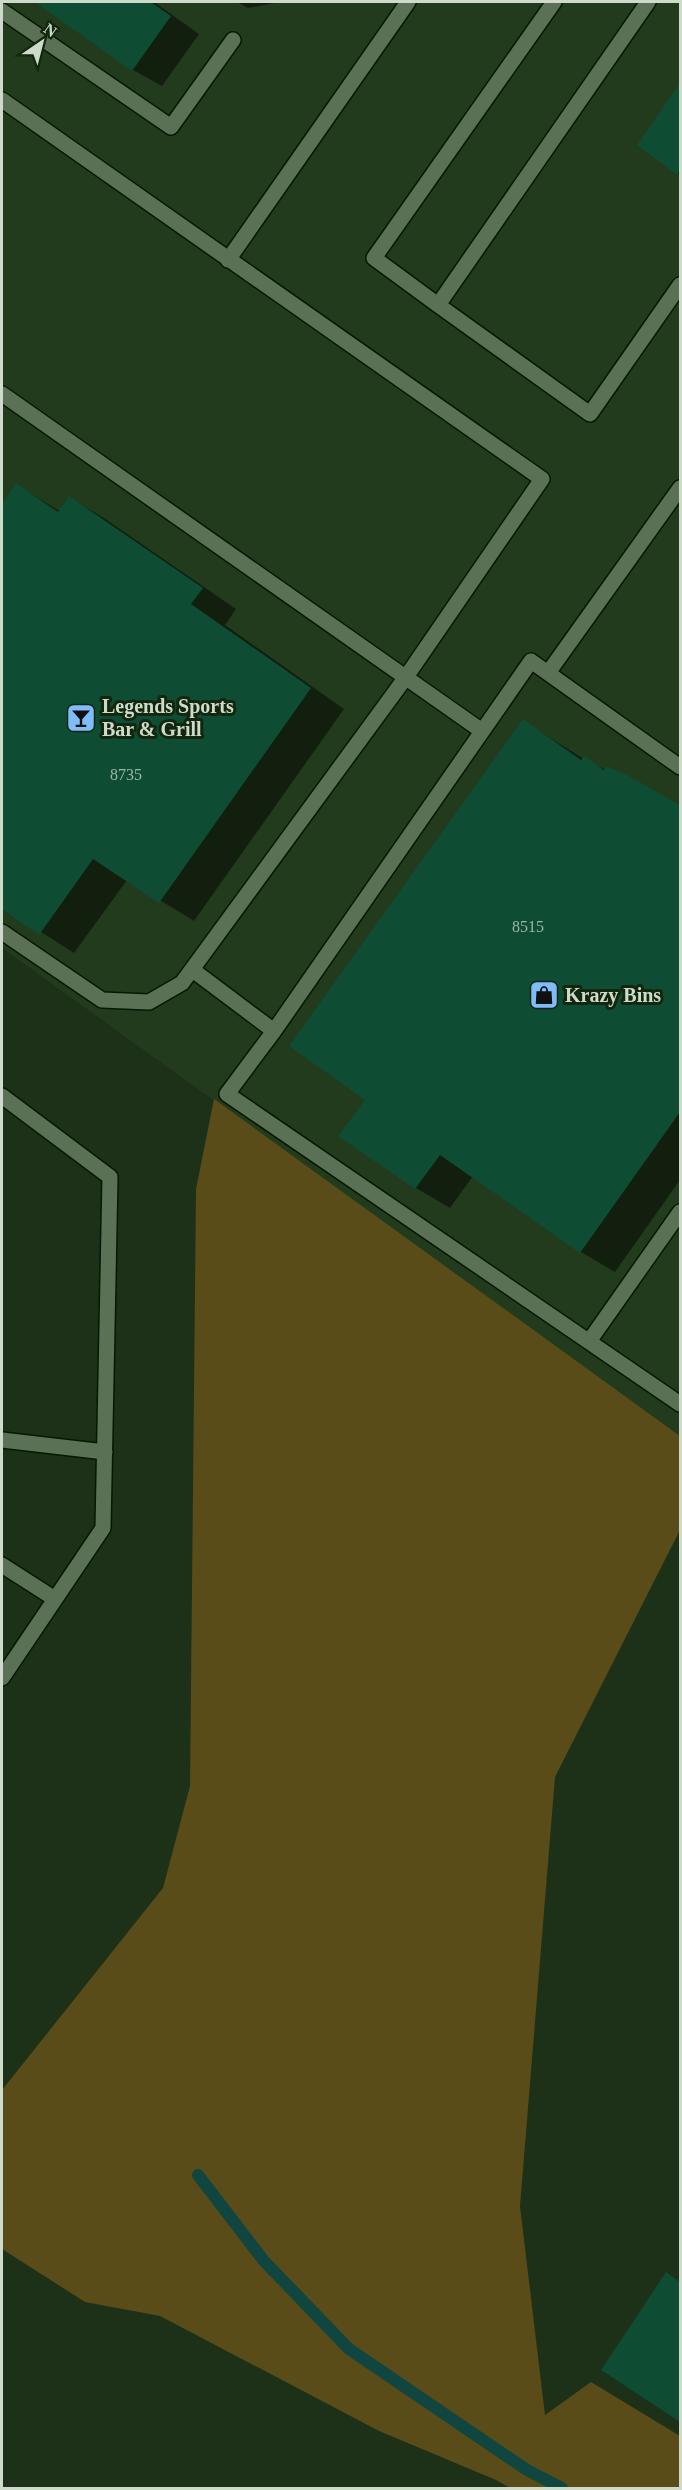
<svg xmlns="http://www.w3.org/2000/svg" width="682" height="2490" viewBox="0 0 682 2490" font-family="'Times New Roman',serif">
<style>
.built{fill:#233b1d}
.green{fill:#594c18}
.shadow{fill:#0007}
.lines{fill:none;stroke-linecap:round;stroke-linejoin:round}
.stream{stroke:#10463f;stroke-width:12}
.building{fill:#0e4c33}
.lane-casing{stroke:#061803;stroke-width:18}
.lane{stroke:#5b7156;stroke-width:15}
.labels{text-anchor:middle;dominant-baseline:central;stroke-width:6;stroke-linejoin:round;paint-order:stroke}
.number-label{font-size:16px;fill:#9eb7a5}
.poi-label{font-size:20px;font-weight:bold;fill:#cedbcb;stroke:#13260e;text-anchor:start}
</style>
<rect width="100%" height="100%" fill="#1d3018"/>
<path class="built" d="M2 2H680V1436L2 948Z"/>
<path class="green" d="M214 1099 680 1436V1530L555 1777 520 2206 545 2415 591 2382 680 2436V2488H510L496 2480 379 2431 160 2316 85 2302 2 2249V2090L163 1888 190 1786 196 1189Z"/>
<path class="shadow" d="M38 2H154L199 34 162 86 133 70Z
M237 2H280L248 8Z
M680 86V175L639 145Z
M17 485 61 512 70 498 104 518 236 609 225 625 344 709 194 921 127 880 74 953 2 907V507Z
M523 721 584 759 680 806V1180L615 1272 581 1252 473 1176 450 1208 416 1188 367 1099Z
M666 2274 680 2282V2421L603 2369Z"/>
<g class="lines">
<path class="stream" d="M198 2175 264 2261 349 2349 527 2470 562 2488"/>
</g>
<path class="building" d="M35 2H151L171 16 132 71Z
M680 83V170L677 175 637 145Z
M16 483 58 512 69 496 203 588 191 604 311 688 159 903 93 859 39 935 2 909V504Z
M523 719 581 760 585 756 604 770 607 766 629 776 680 805V1112L580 1253 440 1155 415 1189 338 1136 365 1100 289 1046Z
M666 2272 680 2282V2422L601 2370Z"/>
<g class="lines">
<g class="lane-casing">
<path id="lane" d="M648 2 438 305 590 414 680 285
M2 11 171 127 233 40
M2 100 542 479 406 677 182 983 149 1002 102 1000 2 932
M228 260 408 2
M438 305 374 258 554 2
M2 394 482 731
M548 673 680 488
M194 971 274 1031 227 1094 680 1404
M274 1031 531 661 680 767
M2 1096 110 1177 103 1528 2 1678
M590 1340 680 1212
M2 1440 105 1452
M2 1565 55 1599"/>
</g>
<use href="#lane" class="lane"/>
</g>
<defs>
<g id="bar-square" transform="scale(1.5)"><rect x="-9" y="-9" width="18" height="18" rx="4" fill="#7ebdf9" stroke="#13260e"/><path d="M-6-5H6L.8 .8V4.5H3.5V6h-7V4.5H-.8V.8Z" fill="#111"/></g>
<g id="shop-square" transform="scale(1.5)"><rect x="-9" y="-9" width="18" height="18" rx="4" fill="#7ebdf9" stroke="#13260e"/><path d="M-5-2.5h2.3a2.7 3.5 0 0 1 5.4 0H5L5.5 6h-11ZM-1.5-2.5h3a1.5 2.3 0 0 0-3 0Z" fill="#111"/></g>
</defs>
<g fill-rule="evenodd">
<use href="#bar-square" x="81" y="718"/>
<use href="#shop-square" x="544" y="995"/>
</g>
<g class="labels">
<g class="number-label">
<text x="126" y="774">8735</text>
<text x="528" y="926">8515</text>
</g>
<g class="poi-label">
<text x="102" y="706">Legends Sports<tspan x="102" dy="23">Bar &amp; Grill</tspan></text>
<text x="565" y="995">Krazy Bins</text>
</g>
</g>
<rect width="682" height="2490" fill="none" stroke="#cedbcb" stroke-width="6"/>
<g transform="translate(42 42) rotate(35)" stroke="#13260e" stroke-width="4.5" paint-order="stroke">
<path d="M0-4.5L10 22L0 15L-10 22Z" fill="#cedbcb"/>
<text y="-9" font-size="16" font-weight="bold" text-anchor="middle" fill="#cedbcb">N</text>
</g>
</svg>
